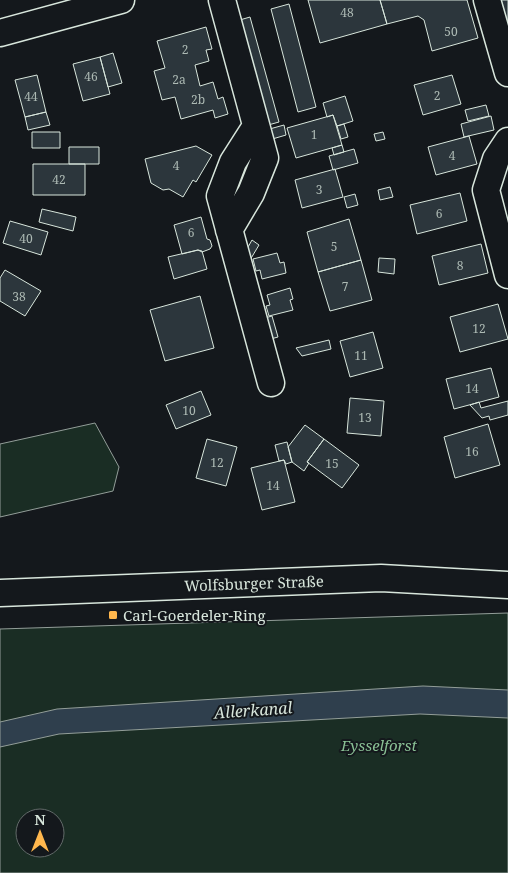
<svg xmlns="http://www.w3.org/2000/svg" width="508" height="873" viewBox="0 0 508 873" font-family="'Noto Serif',serif">
<style>
.green{fill:#1a2d24;stroke:#939e99;fill-rule:evenodd}
.water{fill:#2f3f4d;stroke:#939e99}
.building{fill:#2c363c;stroke:#d8e6dc}
.lines{fill:none;stroke-linecap:round;stroke-linejoin:round}
.minor-casing{stroke:#d8e6dc;stroke-width:29}
.minor{stroke:#14181c;stroke-width:26}
.poi-dot{fill:#ffb74d;stroke:#14181c;stroke-width:2}
.labels{text-anchor:middle;dominant-baseline:central;stroke-width:4;stroke-linejoin:round;paint-order:stroke}
.number-label{font-size:12px;fill:#adbab4}
.street-label{font-size:15px;fill:#d8e6dc;stroke:#14181c}
.poi-label{font-size:15px;fill:#d8e6dc;stroke:#14181c;text-anchor:start}
.park-label{font-size:15px;font-style:italic;fill:#8ac095;stroke:#14181c}
.water-label{font-size:16px;font-style:italic;fill:#d8e6dc;stroke:#14181c}
</style>
<rect width="100%" height="100%" fill="#14181c"/>
<path class="green" d="M95 423 119 467 113 491 0 517V444Z
M508 613V873H0V629ZM25 818H55V848H25Z"/>
<path class="water" d="M423 686 508 690V718L420 714 59 734 0 747V722L57 709Z"/>
<path class="building" d="M308 0H380L387 24 320 43Z
M380 0H467L478 38 432 51 424 20 418 16 387 24Z
M501 0H508V22H507Z
M289 4 316 107 298 112 271 9Z
M250 17 279 122 261 127 233 22Z
M206 27 212 49 206 50 209 61 195 65 200 86 213 82 218 99 223 97 228 114 215 118 213 110 181 119 175 97 162 100 154 71 165 68 157 41Z
M113 53 122 83 108 87 100 57Z
M100 57 110 94 83 101 73 64Z
M37 75 46 112 25 117 15 80Z
M452 75 461 104 423 115 414 85Z
M345 96 353 121 337 126 333 115 327 117 323 103Z
M486 105 489 116 468 121 465 110Z
M46 112 50 125 28 130 25 117Z
M333 115 342 145 296 158 287 128Z
M491 116 494 130 464 137 461 124Z
M344 124 348 137 341 139 337 126Z
M284 125 286 135 269 140 266 130Z
M32 132H60V148H32Z
M383 132 385 139 376 141 374 134Z
M469 136 477 164 436 175 428 147Z
M342 145 344 152 334 155 332 148Z
M196 146 212 155 196 182 193 180 183 197 169 189 163 190 151 183 145 159Z
M69 147H99V164H69Z
M354 149 358 163 333 170 329 156Z
M33 164H85V195H33Z
M335 169 343 197 302 208 295 180Z
M390 187 393 197 380 200 378 190Z
M460 193 467 221 417 234 410 205Z
M355 194 358 205 347 208 344 197Z
M42 209 76 217 73 231 39 222Z
M201 217 207 239 210 240 212 246 210 249 202 252 198 250 182 254 174 225Z
M349 219 361 260 318 272 307 232Z
M10 221 48 232 41 255 3 243Z
M252 240 259 245 250 260 243 256Z
M481 244 488 273 439 285 432 256Z
M198 250 202 251 207 269 174 279 168 257Z
M277 253 280 263 284 262 286 273 262 279 260 270 256 271 253 259Z
M379 258 395 259 394 274 378 272Z
M361 260 372 300 330 311 318 272Z
M5 270 41 291 25 316 0 301V278Z
M290 288 293 299 290 300 293 310 269 316 266 306 270 305 267 295Z
M200 296 214 348 165 361 150 310Z
M498 304 508 339 460 352 450 317Z
M272 316 278 337 267 340 261 319Z
M373 332 383 368 350 377 340 341Z
M329 340 331 349 302 356 296 348Z
M491 368 499 397 454 409 446 379Z
M201 391 211 415 176 429 166 405Z
M350 398 384 401 381 436 347 433Z
M508 401V415L490 420 489 416 482 418 470 405 479 402 481 408Z
M488 424 500 465 455 478 444 437Z
M305 425 324 439 307 462 309 463 304 471 292 462 288 447Z
M207 439 237 447 226 486 196 478Z
M324 439 359 465 342 488 307 462Z
M287 442 292 462 286 464 284 460 279 461 275 445Z
M284 460 295 502 262 510 251 468Z"/>
<g class="lines">
<g class="minor-casing">
<path id="minor" d="M222 0 265 158 251 193 229 230
M487 0 508 73
M0 33 121 0
M256 126 233 162 220 196 271 383
M508 141 496 159 486 190 508 275
M0 593 381 578 508 585"/>
</g>
<use href="#minor" class="minor"/>
</g>
<rect class="poi-dot" x="108" y="610" width="10" height="10" rx="2.5"/>
<g class="labels">
<g class="number-label">
<text x="347" y="12">48</text>
<text x="451" y="31">50</text>
<text x="185" y="49">2</text>
<text x="91" y="76">46</text>
<text x="179" y="79">2a</text>
<text x="437" y="95">2</text>
<text x="31" y="96">44</text>
<text x="198" y="99">2b</text>
<text x="314" y="134">1</text>
<text x="452" y="155">4</text>
<text x="176" y="165">4</text>
<text x="59" y="179">42</text>
<text x="319" y="189">3</text>
<text x="439" y="213">6</text>
<text x="191" y="232">6</text>
<text x="26" y="238">40</text>
<text x="334" y="246">5</text>
<text x="460" y="265">8</text>
<text x="345" y="286">7</text>
<text x="19" y="296">38</text>
<text x="479" y="328">12</text>
<text x="361" y="355">11</text>
<text x="472" y="388">14</text>
<text x="189" y="410">10</text>
<text x="365" y="417">13</text>
<text x="472" y="451">16</text>
<text x="217" y="462">12</text>
<text x="332" y="463">15</text>
<text x="273" y="485">14</text>
</g>
<g class="street-label">
<text transform="translate(254 583) rotate(-2)">Wolfsburger Straße</text>
</g>
<g class="poi-label">
<text x="123" y="615">Carl-Goerdeler-Ring</text>
</g>
<g class="park-label">
<text x="379" y="745">Eysselforst</text>
</g>
<g class="water-label">
<text transform="translate(253 710) rotate(-4)">Allerkanal</text>
</g>
</g>
<g transform="translate(40 833)"><circle r="24" fill="#14181c" stroke="#626a69"/>
<path d="M0-4L9 19L0 12L-9 19Z" fill="#ffb74d"/>
<text y="-8" font-size="14" font-weight="bold" text-anchor="middle" fill="#d8e6dc">N</text>
</g>
</svg>
